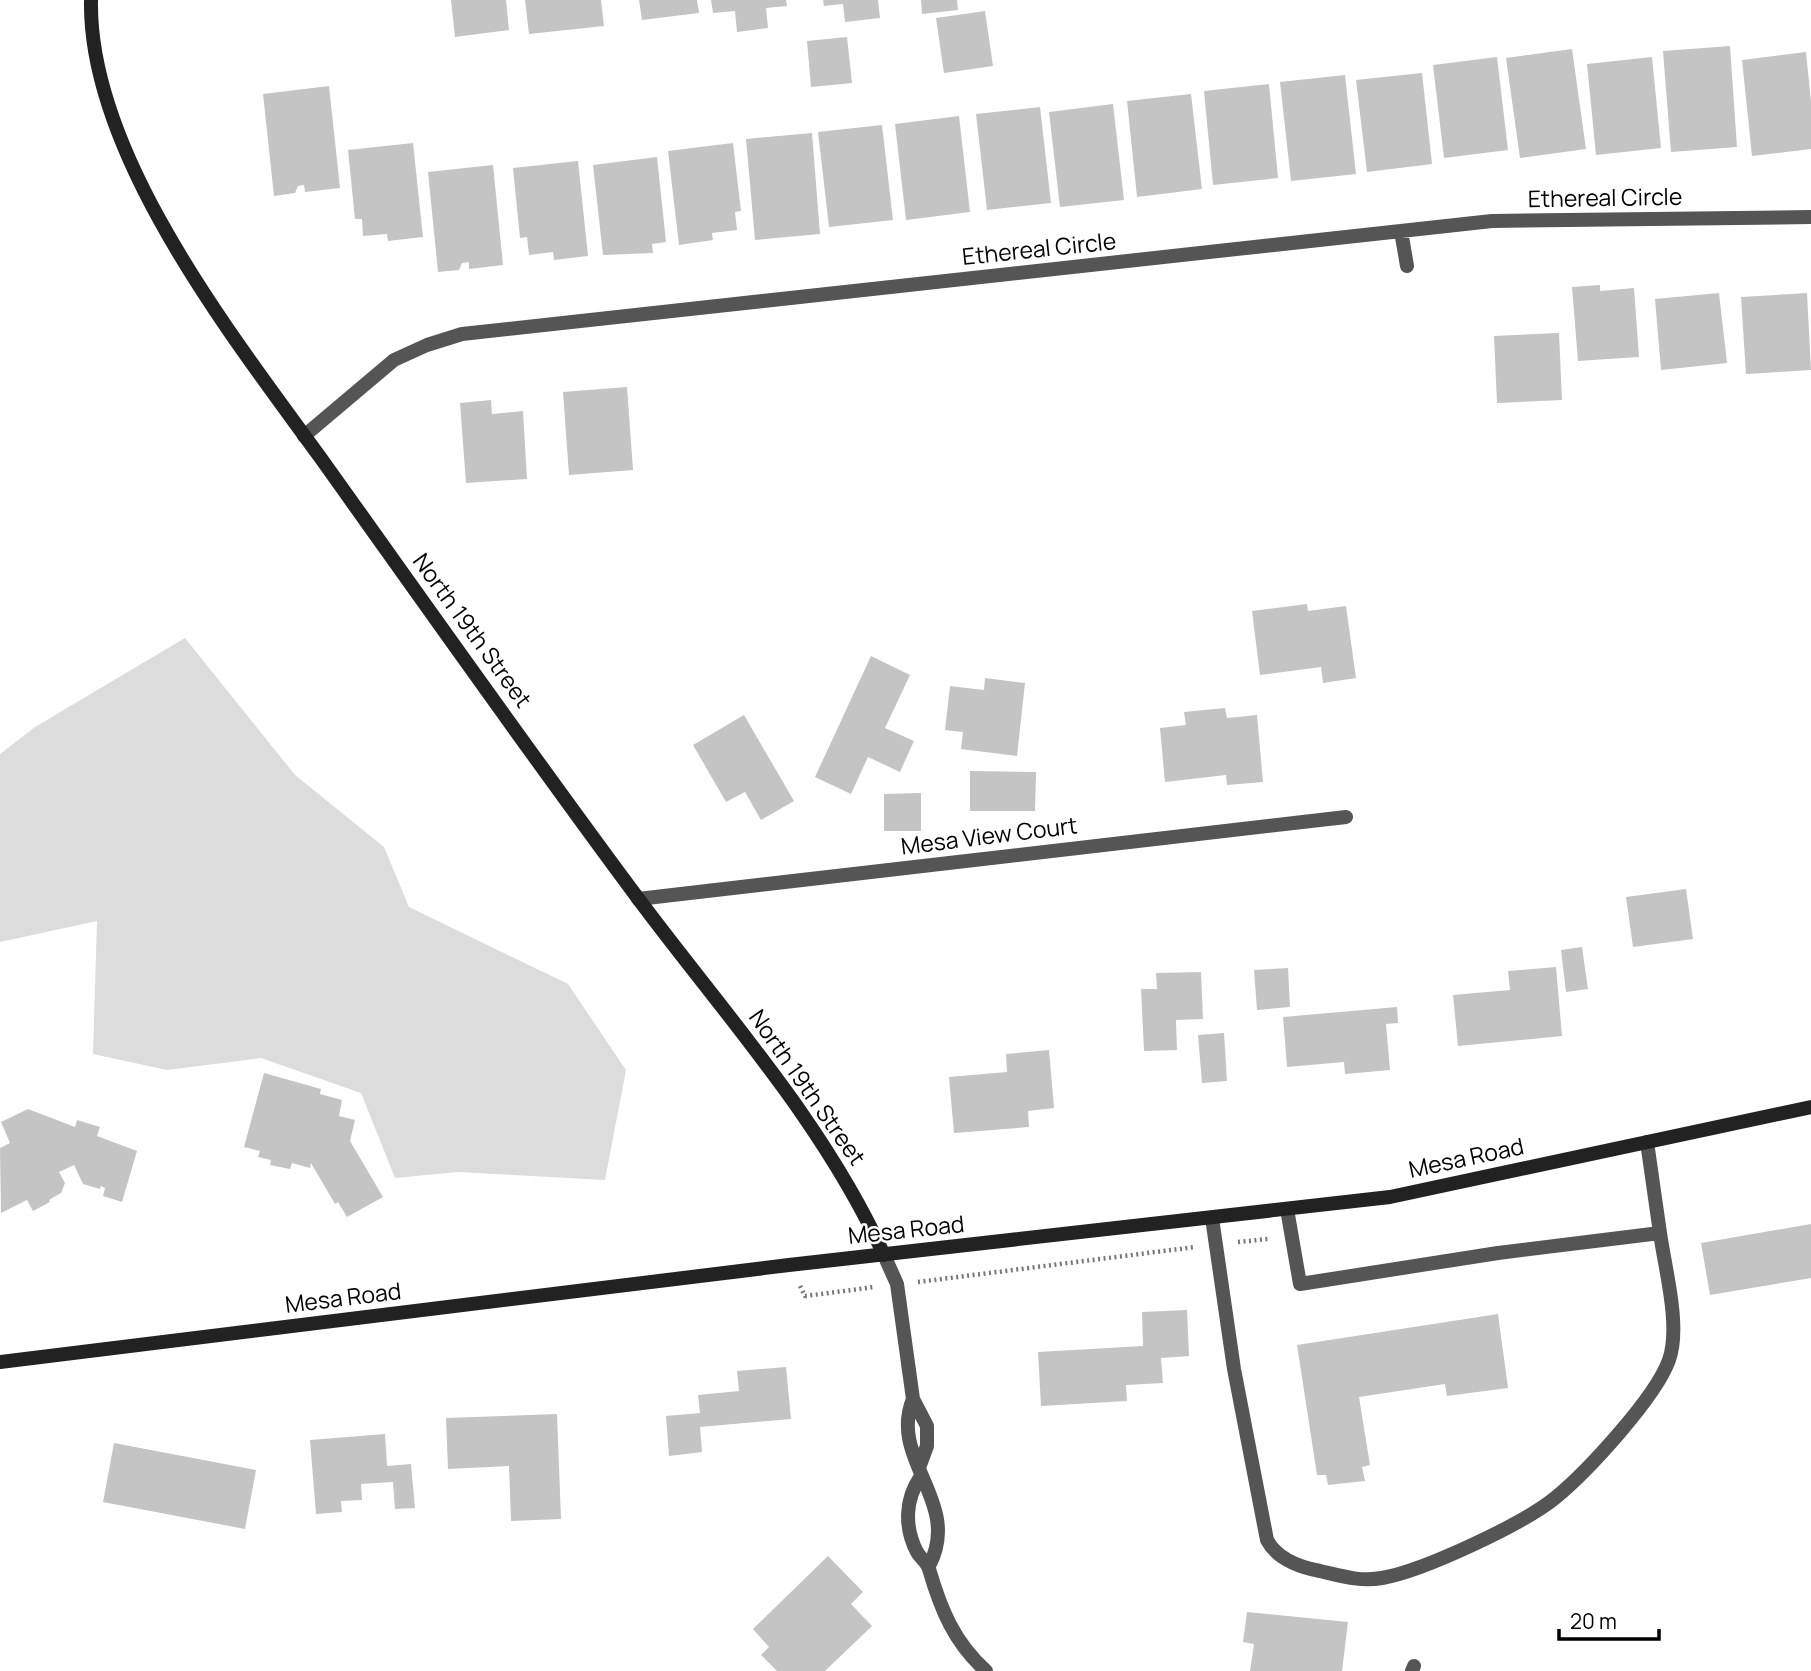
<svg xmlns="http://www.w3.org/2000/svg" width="1811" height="1671" viewBox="0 0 1811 1671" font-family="Manrope,sans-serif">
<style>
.green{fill:#dcdcdc}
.building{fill:#c4c4c4}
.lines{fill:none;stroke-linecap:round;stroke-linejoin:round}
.path{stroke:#777;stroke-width:4.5;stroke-dasharray:2 3.5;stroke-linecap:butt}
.lane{stroke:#555;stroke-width:14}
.street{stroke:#555;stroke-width:14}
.secondary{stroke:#222;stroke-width:14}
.labels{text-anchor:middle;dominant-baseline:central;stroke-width:5;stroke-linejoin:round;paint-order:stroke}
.street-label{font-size:23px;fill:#000;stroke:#fff}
</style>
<rect width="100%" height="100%" fill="#fff"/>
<path class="green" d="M185 638 295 775 384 847 409 907 568 984 626 1070 605 1180 458 1172 395 1178 361 1093 261 1058 167 1070 93 1054 97 921 0 942V754L35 727Z"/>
<path class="building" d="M451 0H506L509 30 455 37Z
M525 0H601L604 26 529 34Z
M639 0H697L699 13 642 20Z
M711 0H786L787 6 766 8 768 28 737 32 735 11 713 13Z
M823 0H878L880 18 845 22 843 4 824 6Z
M921 0H957L958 10 922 14Z
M985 11 993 66 944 73 936 18Z
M847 37 852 83 811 87 807 41Z
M1730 46 1737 147 1671 152 1663 51Z
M1572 49 1586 149 1520 158 1506 58Z
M1806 52 1811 102V149L1752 156 1742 60Z
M1497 57 1508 150 1444 158 1433 65Z
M1652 57 1661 148 1596 155 1587 64Z
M1422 73 1432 164 1367 172 1356 80Z
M1345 75 1356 174 1291 181 1280 82Z
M1269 84 1278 178 1213 185 1204 91Z
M329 86 340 188 305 192 304 185 298 186 295 193 274 196 263 94Z
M1191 94 1202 189 1137 197 1127 101Z
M1113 104 1124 200 1060 207 1049 112Z
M1040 107 1051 203 987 210 976 114Z
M959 116 970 212 906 220 895 124Z
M882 125 893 220 829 227 818 132Z
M812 133 820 234 755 240 746 139Z
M413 143 423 237 388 241 387 234 363 236 362 219H355L348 150Z
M733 143 741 211 735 212 737 230 712 233 713 240 679 245 668 151Z
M657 157 666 242 652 244 653 253 603 255 593 165Z
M578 161 588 256 554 260 553 252 529 255 527 237 520 238 513 168Z
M493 165 503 265 469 269V262L462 263 459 270 438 272 428 172Z
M1600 285V291L1634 288 1639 357 1578 361 1572 287Z
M1719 293 1727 363 1661 370 1655 299Z
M1807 293 1811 370 1746 374 1741 297Z
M1559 333 1562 400 1497 403 1494 336Z
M627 387 633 470 569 475 563 392Z
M491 400 492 414 523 411 527 479 466 483 460 403Z
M1307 604 1308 611 1346 606 1356 678 1323 683 1321 667 1260 675 1252 611Z
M871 656 910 675 885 728 914 741 900 772 868 757 851 794 815 777Z
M985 678 1025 683 1017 756 961 749 963 732 945 730 950 686 984 690Z
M1225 708 1227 718 1257 715 1263 782 1227 785 1226 775 1165 782 1160 728 1186 725 1184 712Z
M744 715 794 801 761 820 745 792 726 802 693 745Z
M970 771 1036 772 1035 811H970Z
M921 793V831H884V794Z
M1686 889 1693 939 1633 947 1626 897Z
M1582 947 1588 989 1566 992 1561 950Z
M1556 967 1562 1036 1458 1046 1453 995 1510 990 1508 971Z
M1288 968 1290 1007 1257 1010 1254 970Z
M1201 972 1203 1019 1176 1020 1177 1050 1144 1051 1141 989H1157L1156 973Z
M1397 1007 1398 1023 1386 1024 1390 1070 1345 1074 1344 1062 1287 1067 1283 1017Z
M1224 1033 1227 1081 1202 1083 1198 1035Z
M1049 1050 1054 1108 1028 1111 1029 1127 954 1133 949 1077 1007 1072 1006 1054Z
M264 1073 321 1089 320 1094 342 1100 339 1116 355 1120 350 1141 383 1197 347 1217 338 1202 335 1204 311 1163 310 1168 292 1163 290 1169 270 1165 271 1160 258 1157 260 1151 244 1147Z
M28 1109 75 1127 77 1120 100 1127 97 1136 137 1151 122 1202 103 1196 105 1188 101 1186 100 1189 83 1184 74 1165 59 1172 65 1183 61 1193 49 1200 50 1202 33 1211 27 1200 1 1213 0 1148 10 1143 1 1122Z
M1811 1224V1278L1710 1295 1701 1243Z
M1187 1310 1189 1356 1161 1358 1163 1383 1126 1385 1127 1401 1041 1406 1038 1352 1143 1346 1142 1312Z
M1498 1314 1508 1388 1447 1396 1445 1384 1359 1397 1370 1465 1362 1467 1365 1481 1328 1485 1326 1475H1317L1297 1345Z
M786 1367 791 1419 700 1427 702 1452 669 1456 666 1416 700 1413 698 1395 739 1391 737 1371Z
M557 1414 561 1519 511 1521 509 1466 448 1469 446 1418Z
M385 1434 387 1466 411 1464 415 1508 395 1509 393 1482 361 1484 362 1500 341 1501 342 1512 316 1514 310 1440Z
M114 1443 256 1470 245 1529 103 1502Z
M828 1556 863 1592 851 1604 872 1626 825 1671H777L761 1655 769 1647 753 1629Z
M1247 1612 1348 1622 1342 1671H1250L1254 1644 1243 1642Z"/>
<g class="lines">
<path class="path" d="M1238 1242 1268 1239
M918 1282 1195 1247
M800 1286 805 1296 875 1287"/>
<path class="lane" d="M1287 1209 1300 1284 1498 1253 1660 1233 1647 1142
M1212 1218 1234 1369 1267 1540C1277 1559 1299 1567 1320 1571 1341 1576 1361 1582 1382 1578 1423 1571 1523 1524 1555 1498 1587 1472 1656 1397 1669 1360 1681 1326 1665 1269 1660 1233"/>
<path class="street" d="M1401 231 1407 266
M304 436 394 360 427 345 462 334 1492 221 1811 217
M638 899 1346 817
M884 1255 897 1284 913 1399 927 1426V1446L920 1465
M913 1399C888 1460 963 1502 929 1566
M921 1476C905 1499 904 1527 917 1552 921 1559 927 1562 929 1569 941 1610 954 1642 986 1671
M1412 1671 1414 1666"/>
<path class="secondary" d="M91 0C88 154 233 337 320 457 425 604 529 752 637 897 724 1014 823 1121 884 1255
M0 1362 789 1265 1390 1197 1811 1107"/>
</g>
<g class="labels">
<g class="street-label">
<text transform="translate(1605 197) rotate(-1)">Ethereal Circle</text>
<text transform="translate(1039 248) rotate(-6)">Ethereal Circle</text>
<text transform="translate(473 630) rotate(54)">North 19th Street</text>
<text transform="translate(989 835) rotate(-7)">Mesa View Court</text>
<text transform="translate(808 1087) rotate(55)">North 19th Street</text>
<text transform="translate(1466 1157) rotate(-12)">Mesa Road</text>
<text transform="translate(906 1229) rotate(-6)">Mesa Road</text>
<text transform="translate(343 1297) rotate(-7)">Mesa Road</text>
</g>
</g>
<path d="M1559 1629v10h100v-10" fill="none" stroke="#000000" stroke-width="3.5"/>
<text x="1570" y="1629" font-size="21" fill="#000000" stroke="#ffffff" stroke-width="5" paint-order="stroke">20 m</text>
</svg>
